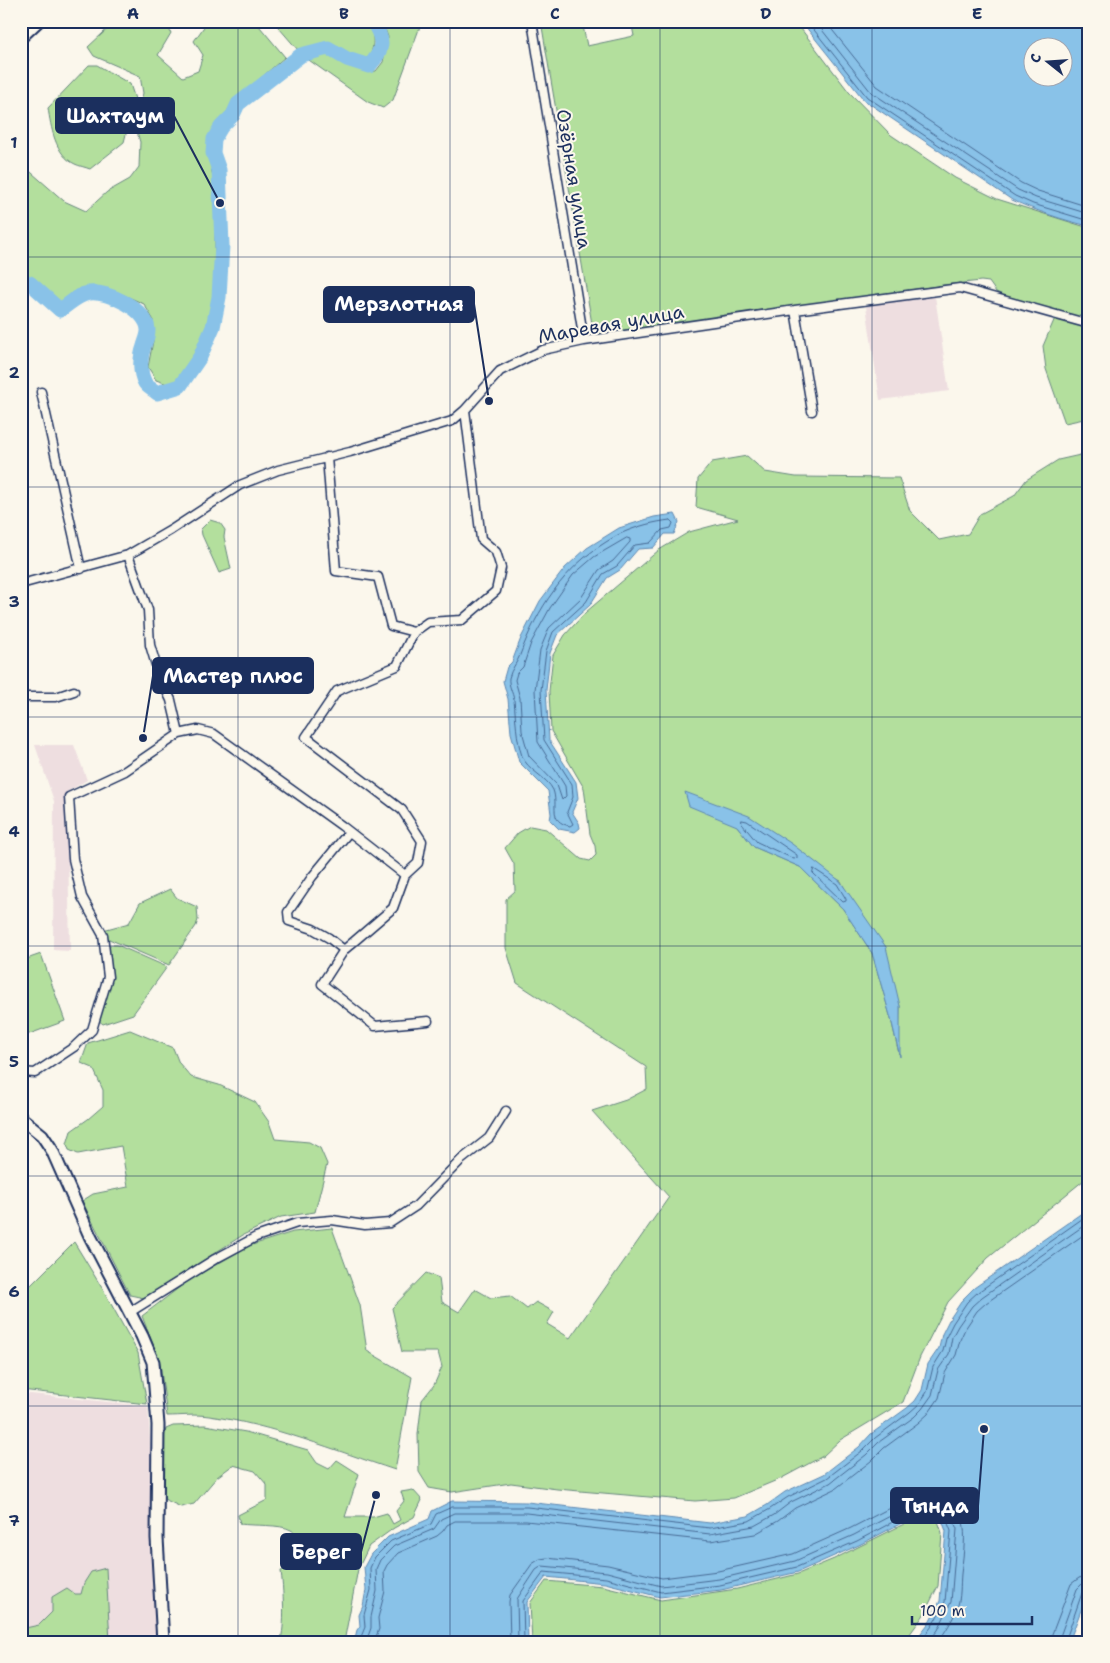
<svg xmlns="http://www.w3.org/2000/svg" width="1110" height="1663" viewBox="0 0 1110 1663" font-family="'Shantell Sans',sans-serif">
<style>
.built{fill:#eedee0}
.green{fill:#b3df9d;stroke:#67877e;fill-rule:evenodd}
.water{fill:#89c2e8;stroke:#5d87b1;fill-rule:evenodd}
.lines{fill:none;stroke-linecap:round;stroke-linejoin:round}
.shore{stroke:#476a95;stroke-width:1}
.river{stroke:#89c2e8;stroke-width:15}
.street-casing{stroke:#1b2f5e;stroke-width:11}
.secondary-casing{stroke:#1b2f5e;stroke-width:15}
.street{stroke:#fbf7ec;stroke-width:8}
.secondary{stroke:#fbf7ec;stroke-width:11}
.grid{fill:none;stroke:#1b2f5e;stroke-width:1;stroke-opacity:0.55}
.labels{text-anchor:middle;dominant-baseline:central;stroke-width:4;stroke-linejoin:round;paint-order:stroke}
.street-label{font-size:19px;fill:#1b2f5e;stroke:#fbf7ec}
.leader{fill:none;stroke:#1b2f5e;stroke-width:2}
.callout-dot{fill:#1b2f5e;stroke:#fbf7ec;stroke-width:2}
.callout{fill:#1b2f5e;stroke:#1b2f5e;stroke-width:2}
.callout-label{font-size:20px;text-anchor:middle;font-weight:bold;fill:#fff}
.neatline{fill:none;stroke:#1b2f5e;stroke-width:2}
.grid-label{font-size:16px;text-anchor:middle;font-weight:bold;fill:#1b2f5e}
</style>
<rect width="100%" height="100%" fill="#fbf7ec"/>
<filter id="ink" filterUnits="userSpaceOnUse"><feTurbulence type="fractalNoise" baseFrequency=".02" numOctaves="2"/><feDisplacementMap in="SourceGraphic" scale="10" xChannelSelector="R" yChannelSelector="G"/><feConvolveMatrix kernelMatrix="1 2 1 2 8 2 1 2 1" color-interpolation-filters="sRGB"/></filter>
<g filter="url(#ink)">
<path class="built" d="M935 296 949 391 880 400 866 306Z
M35 745H74L87 780 67 792 70 951 53 950 54 801Z
M21 1393 148 1406 162 1642H21Z"/>
<path class="green" d="M116 21H165L171 33 158 55 183 77 198 71 203 55 194 41 208 21H255L285 57 233 102 210 139 209 155 214 183 215 218V272L211 316 196 354 180 378 170 385 156 380 148 367 153 341V319L144 304 124 295 94 288 72 293 61 303 27 276 21 274V169L24 166 64 201 86 211 107 192 130 179 139 167 140 142 135 125 143 93 140 76 94 56 88 47Z
M273 21H366C375 32 375 45 369 58 352 59 342 52 327 44L298 50Z
M382 21H422L393 100 383 108 368 102 306 58 330 54 350 65 365 71H376L383 62 388 37Z
M541 21H582L587 46 634 36 631 21H795L849 92 891 135 955 178 997 199 1089 228V320L1007 297 996 292 989 282 981 281 944 285 594 336Z
M89 65H97L130 84 135 99 124 142 90 169C85 167 79 166 75 164 55 155 51 127 48 108Z
M1055 318 1089 327V438L1084 419 1065 423 1046 369 1043 346Z
M1089 453V1176L988 1258 948 1302 920 1357 903 1402 840 1440 823 1456 782 1478 734 1498 695 1501 557 1489 511 1483 452 1492 429 1488 419 1472 418 1434 422 1400 434 1385 442 1367 438 1352H402L392 1308 426 1273 439 1278 442 1302 459 1312 475 1289 491 1298 510 1296 527 1309 536 1302 554 1312 547 1324 570 1338 669 1197 592 1111 626 1100 647 1089 646 1067 517 983 506 948V899L515 891 514 864 505 848 518 833 530 826 546 829 581 859 590 861 596 855 595 846 590 834 584 788 551 731 549 691 553 655 565 635 586 612 659 550 689 532 738 519 696 507 698 479 712 462 747 456 765 472 796 477 899 478 910 511 939 540 968 534 980 514 1014 496 1026 480 1058 460ZM737 826 841 881 900 1006 899 1054 891 1019 872 953 843 909 800 867 754 847Z
M210 520 220 523 225 530 224 537 231 569 219 573 202 535 201 529Z
M170 889 177 898 197 907 198 920 196 926 169 965 109 939 103 930 129 923 140 903Z
M108 945H117L167 967 133 1014 103 1024 98 1020C109 996 114 970 108 945Z
M41 954 65 1021 21 1037V961Z
M130 1030 173 1048 179 1063 191 1077 219 1085 255 1102 269 1122 275 1139 309 1142 320 1148 327 1164 315 1212 281 1217 243 1235 144 1298 130 1295 82 1201 93 1194 128 1187 121 1146 78 1154 69 1150 67 1144 71 1131 88 1119 103 1106V1090L93 1068 81 1063 88 1043Z
M332 1228 360 1305 367 1351 412 1377 395 1470C334 1450 273 1425 209 1416 196 1414 181 1416 167 1416L160 1363 142 1316 189 1280 249 1246 293 1232Z
M74 1242 105 1293 138 1353 147 1404 21 1390V1295Z
M205 1425 246 1432 308 1450 317 1463 329 1469 337 1460 359 1474 345 1517H373L387 1513 393 1524 400 1520 396 1511 404 1501 401 1492 413 1490 422 1500 414 1517 394 1528 369 1546 358 1569 344 1642H280C286 1628 283 1586 281 1571L295 1565 301 1542C298 1539 295 1532 291 1530 281 1524 253 1526 240 1524L238 1515 267 1500V1485L255 1471 233 1465 217 1477 194 1504 181 1507 164 1499V1438L166 1429 173 1426Z
M918 1517 937 1518 942 1533 938 1586 923 1616 904 1642H532L530 1603 546 1581 603 1586 661 1600 737 1589 798 1574 834 1559Z
M106 1568 110 1642H21V1629L39 1625 52 1612V1597L67 1588 75 1594H81L84 1583 91 1572Z"/>
<path class="water" d="M801 21H1089V226C1062 220 1037 211 1012 200L864 100ZM1032 48H1062V78H1032Z
M675 514 679 522 674 534H665L653 548 638 549 620 570 607 578 590 605 557 635 550 653 546 690 549 740 576 782 578 798 572 812 579 823 580 828 575 832 559 829 550 820 551 814 548 791 519 762 515 747 511 733 508 699 503 681 507 667 512 662 521 638 540 601 565 568 587 548 619 528 654 517Z
M685 792 749 816 792 844 840 881 886 947 900 1006V1057L891 1019 872 953 843 909 800 867 754 847 737 826 689 806Z
M1089 1208V1589L1069 1642H914L928 1624 940 1601 946 1531 940 1515 921 1513 859 1545 798 1572 721 1590 660 1597 605 1583 546 1577 527 1602 528 1642H354L357 1630 360 1626 359 1615 363 1606 366 1590 364 1567 371 1554 388 1537 429 1519 432 1511 452 1501 527 1502 710 1523 748 1516 767 1505 785 1492 824 1474 859 1447 871 1434 907 1408 915 1401 922 1390 928 1364 939 1348 942 1334 949 1320 963 1299 974 1288Z"/>
<g class="lines">
<path class="shore" d="M807 21 867 97 1015 196 1033 204 1089 221
M815 21 871 92 1018 190 1036 198 1089 214
M825 21 877 86 1021 183 1038 191 1089 207
M670 520 673 523 671 528 662 530 650 543 635 545 617 566 603 574 586 602 553 632 546 651 541 690 544 740 572 784 573 797 567 812 573 824 570 826C547 821 559 806 553 790 547 777 527 770 522 756 516 738 516 720 514 700 513 693 508 685 509 678 511 669 517 663 520 655 537 609 564 568 606 542 611 539 617 535 622 533 638 526 654 522 670 520Z
M627 538 630 539V542L613 561 599 570 581 598 549 628 540 650 535 690 538 742 565 786 566 796 562 800 557 785 529 756 522 731 520 698 515 680 517 673 523 667 531 643 550 608 573 575 594 557Z
M742 820 747 821 797 855V858L794 859 757 842 742 824Z
M814 869 837 884 846 899V901L843 902 813 873Z
M359 1642 365 1627 364 1615 371 1590 370 1568 375 1557 391 1541 431 1524 436 1514 452 1507H527L710 1528 749 1521 770 1509 788 1497 827 1478 862 1451 875 1438 910 1412 919 1404 927 1392 933 1367 943 1351 947 1335 953 1323 967 1302 978 1292 1089 1214
M366 1642 371 1628V1617L377 1591 376 1569 380 1560 394 1546 434 1529 441 1519 454 1513H526L710 1534 754 1526 774 1515 791 1502 830 1483 866 1455 879 1442 914 1417 922 1409 932 1395 938 1370 949 1354 952 1337 958 1326 972 1306 982 1297 1089 1222
M374 1642 379 1629 378 1618 385 1591 384 1571 387 1565 398 1553 437 1536 443 1531 447 1525 455 1521H526L710 1541 755 1534 778 1521 795 1508 835 1489 871 1461 884 1448 918 1423 928 1414 939 1398 945 1373 956 1355 960 1340 965 1329 977 1311 986 1303 1089 1231
M510 1642 509 1602 510 1595 532 1564 540 1559 547 1558 608 1565 662 1578 718 1571 793 1554 851 1528 913 1496C920 1493 928 1495 936 1496 974 1500 964 1547 961 1574 960 1584 961 1598 957 1608 953 1620 945 1632 938 1642
M518 1642 517 1599 536 1570 542 1566 607 1572 661 1586 719 1579 795 1561 854 1535 917 1502 941 1504 949 1510 957 1529 951 1602 938 1630 928 1642
M524 1642 523 1601 544 1572 606 1578 661 1592 720 1585 797 1567 857 1541 919 1508 943 1511 951 1531 945 1602 932 1626 920 1642
M1051 1642 1052 1634 1071 1584 1079 1578 1089 1575
M1058 1642 1077 1589 1082 1584 1089 1583
M1065 1642 1082 1593 1085 1590 1089 1589"/>
<path class="river" d="M21 280 30 283 60 310C71 303 77 295 89 293 107 290 149 310 148 331 148 336 145 342 144 346 140 357 139 372 145 383 147 387 154 390 157 393L180 386 200 357 213 327 219 297 222 245 219 170 213 153 214 139 221 127 233 115 238 104 301 55 328 48 347 59 369 66C384 50 385 39 372 21"/>
<g class="street-casing">
<path id="street" d="M532 21 584 341
M795 310 812 411
M41 392 81 569
M327 457 336 571 378 577 391 626 414 632 397 666 337 691 306 737 402 810 422 841 418 863 405 875
M128 555 148 610 150 645 159 675 171 700 179 734
M21 584 128 555 171 530 240 485 278 470 350 452 452 421 465 410 500 371 543 350 584 341 795 310 960 288 1089 324
M414 632 428 622 462 620 496 591 501 568 496 552 481 539 465 410
M21 697H56L74 691
M344 950 329 938 313 929 289 921 288 912 312 877 349 832
M21 1072 35 1073 74 1047 92 1030 108 977 103 935 82 897 73 859 69 797 125 771 179 734 198 730 214 734 342 826 405 875 393 908 344 950 322 984 375 1026 428 1021
M130 1312 215 1259 256 1237 297 1223 332 1220 365 1225 390 1223 416 1206 461 1160 489 1138 506 1111"/>
</g>
<g class="secondary-casing">
<path id="secondary" d="M21 37 38 21
M21 1118 42 1135 52 1150 90 1236 142 1336 153 1362 158 1425 157 1538 163 1642"/>
</g>
<use href="#street" class="street"/>
<use href="#secondary" class="secondary"/>
</g>
</g>
<path class="grid" d="M238 21V1642M450 21V1642M660 21V1642M872 21V1642M21 257H1089M21 487H1089M21 717H1089M21 946H1089M21 1176H1089M21 1406H1089"/>
<g class="labels">
<g class="street-label">
<text transform="translate(574 179) rotate(81)">Озёрная улица</text>
<text transform="translate(611 324) rotate(-10)">Маревая улица</text>
</g>
</g>
<path class="leader" d="M220 203L174 116M489 401L474 304M143 738L153 676M984 1429L978 1506M376 1495L361 1552"/>
<g class="callout-dot">
<circle cx="220" cy="203" r="5"/>
<circle cx="489" cy="401" r="5"/>
<circle cx="143" cy="738" r="5"/>
<circle cx="984" cy="1429" r="5"/>
<circle cx="376" cy="1495" r="5"/>
</g>
<g class="callout">
<rect x="56" y="98" width="118" height="35" rx="5"/>
<rect x="324" y="287" width="150" height="35" rx="5"/>
<rect x="153" y="658" width="160" height="35" rx="5"/>
<rect x="891" y="1488" width="87" height="35" rx="5"/>
<rect x="281" y="1534" width="80" height="35" rx="5"/>
</g>
<g class="callout-label">
<text x="115" y="123">Шахтаум</text>
<text x="399" y="311">Мерзлотная</text>
<text x="233" y="683">Мастер плюс</text>
<text x="935" y="1513">Тында</text>
<text x="321" y="1559">Берег</text>
</g>
<rect width="1110" height="1663" fill="none" stroke="#fbf7ec" stroke-width="55"/>
<g transform="translate(1048 62) rotate(287)"><circle r="24" fill="#fbf7ec" stroke="#a1a7b3"/>
<path d="M0-4L9 19L0 12L-9 19Z" fill="#1b2f5e"/>
<text y="-8" font-size="14" font-weight="bold" text-anchor="middle" fill="#1b2f5e">С</text>
</g>
<path d="M912 1616v8h120v-8" fill="none" stroke="#1b2f5e" stroke-width="2.5"/>
<text x="920" y="1616" font-size="15" fill="#1b2f5e" stroke="#fbf7ec" stroke-width="4" paint-order="stroke">100 m</text>
<rect x="28" y="28" width="1054" height="1608" class="neatline"/>
<g class="grid-label">
<text x="133" y="19">A</text>
<text x="344" y="19">B</text>
<text x="555" y="19">C</text>
<text x="766" y="19">D</text>
<text x="977" y="19">E</text>
<text x="14" y="148">1</text>
<text x="14" y="378">2</text>
<text x="14" y="607">3</text>
<text x="14" y="837">4</text>
<text x="14" y="1067">5</text>
<text x="14" y="1297">6</text>
<text x="14" y="1526">7</text>
</g>
</svg>
